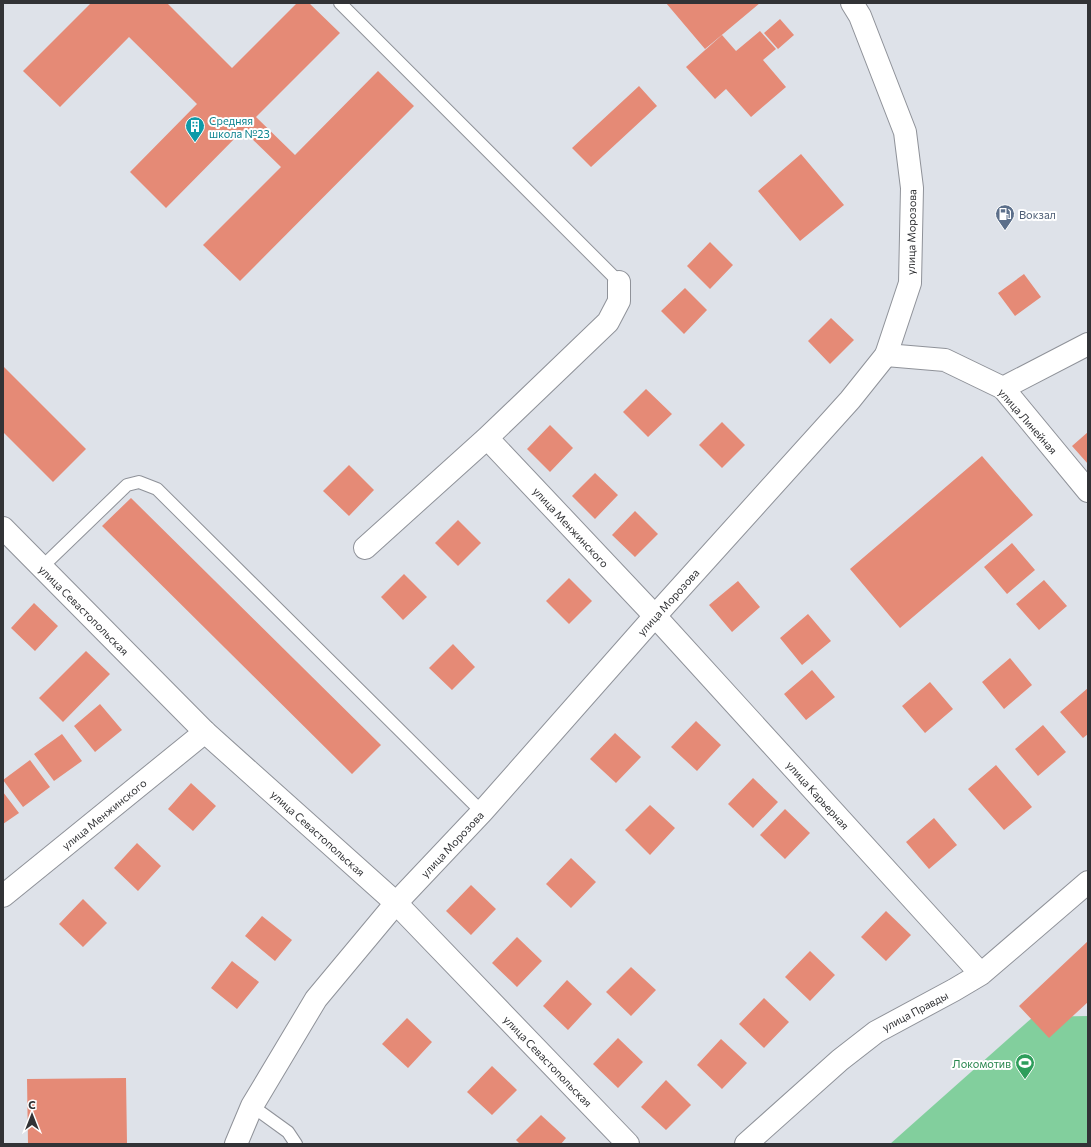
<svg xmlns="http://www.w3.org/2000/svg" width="1091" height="1147" viewBox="0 0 1091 1147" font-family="Commissioner,sans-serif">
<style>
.green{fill:#82cf9d}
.building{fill:#e58a76}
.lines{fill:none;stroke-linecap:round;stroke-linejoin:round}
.lane-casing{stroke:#8f9299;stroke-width:14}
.street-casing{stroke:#8f9299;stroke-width:24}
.secondary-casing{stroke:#8f9299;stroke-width:24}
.primary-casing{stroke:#8f9299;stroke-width:24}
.lane{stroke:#fff;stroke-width:12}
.street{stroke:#fff;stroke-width:22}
.secondary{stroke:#fff;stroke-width:22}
.primary{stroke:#fff;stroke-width:22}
.labels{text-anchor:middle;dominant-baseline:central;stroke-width:4;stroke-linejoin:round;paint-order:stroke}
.culture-label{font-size:11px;fill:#0d838f;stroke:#fff;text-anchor:start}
.service-label{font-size:11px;fill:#4e5e75;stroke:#fff;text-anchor:start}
.street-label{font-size:11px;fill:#323336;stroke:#fff}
.leisure-label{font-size:11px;fill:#27864d;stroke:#fff;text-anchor:end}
</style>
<rect width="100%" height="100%" fill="#dee2e9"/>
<path class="green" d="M1088 1016V1144H890L1033 1017Z"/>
<path class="building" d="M91 3H167L232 68 297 3H309L340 33 256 117 295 155 378 71 414 106 240 281 203 245 281 167 243 130 166 208 130 172 197 104 129 37 60 107 23 71Z
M666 3H760L705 49Z
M780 19 794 35 778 49 764 33Z
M760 31 776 49 763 60 786 87 751 117 726 89 715 99 686 67 722 35 736 51Z
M639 86 657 106 591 167 572 148Z
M801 154 844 205 800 241 758 191Z
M710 242 733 265 710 289 687 266Z
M1024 274 1041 297 1015 316 998 293Z
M685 288 707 310 684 334 661 311Z
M831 318 854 340 830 364 808 341Z
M3 366 86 449 53 482 3 432Z
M646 389 672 414 648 437 623 412Z
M722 422 745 445 722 468 699 445Z
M550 425 573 448 550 472 527 449Z
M1088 432V464L1072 446Z
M982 456 1033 515 900 628 850 569Z
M349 465 374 490 349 516 323 491Z
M595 473 618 495 595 519 572 496Z
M131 498 381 745 352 774 102 526Z
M635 511 658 534 635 557 612 535Z
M458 520 481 543 458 566 435 543Z
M1012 543 1035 570 1007 594 984 567Z
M404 574 427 597 403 620 381 597Z
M569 578 592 601 569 624 546 601Z
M1044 580 1067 606 1039 630 1016 604Z
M738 581 760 607 732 632 709 605Z
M34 603 58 626 35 651 11 628Z
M808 614 831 641 802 665 780 638Z
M453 644 475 667 452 690 429 668Z
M86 651 110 674 63 722 39 698Z
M1010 658 1032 685 1004 709 982 682Z
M812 670 835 697 806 720 784 694Z
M930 682 953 709 925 733 902 706Z
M1088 688V734L1083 738 1060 712Z
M100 704 122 730 95 752 74 726Z
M696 721 721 745 697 771 671 747Z
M1043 725 1066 752 1038 776 1015 749Z
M615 733 641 757 616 783 590 759Z
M62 734 82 761 54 781 34 754Z
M30 760 50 787 23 807 3 780Z
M996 765 1032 807 1004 830 968 789Z
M753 778 778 802 753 828 728 804Z
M191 783 216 806 193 831 168 809Z
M3 792 19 813 3 824Z
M650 805 675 828 650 855 625 830Z
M785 809 810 833 785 859 760 835Z
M934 818 957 845 929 869 906 842Z
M137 843 161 866 138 891 114 868Z
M571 858 596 882 571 908 546 884Z
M471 885 496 909 471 935 446 911Z
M83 899 107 923 83 947 59 924Z
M886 911 911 935 886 961 861 937Z
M262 916 292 940 275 961 245 936Z
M517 937 542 961 517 987 492 963Z
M1088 941V1002L1049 1038 1019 1006Z
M810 951 835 975 810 1001 785 977Z
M232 961 259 982 237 1009 211 988Z
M631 967 656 990 631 1016 606 992Z
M567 980 592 1004 568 1030 543 1006Z
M764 998 789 1022 764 1048 739 1024Z
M407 1018 432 1042 408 1068 382 1044Z
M618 1038 643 1062 618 1088 593 1064Z
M721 1039 747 1063 722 1089 697 1065Z
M492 1066 517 1090 492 1115 467 1092Z
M126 1078 127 1144H28L27 1079Z
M666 1080 691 1105 666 1130 641 1107Z
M541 1115 566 1138 561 1144H520L516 1140Z"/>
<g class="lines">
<g class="lane-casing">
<path id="lane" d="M340 3 619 282
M42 567 127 485 139 482 157 489 482 812
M252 1106 288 1132 296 1144"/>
</g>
<g class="street-casing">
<path id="street" d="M886 355 945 360 1003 388 1088 491
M1003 388 1088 344
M487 438 655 616 981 974
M365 548 487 438 608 322 619 301V282
M3 896 205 732
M396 903 628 1144
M746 1144 840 1060 876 1032 954 990 981 974 1088 882"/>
</g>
<g class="secondary-casing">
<path id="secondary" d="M236 1144 252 1106 316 999 396 903"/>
</g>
<g class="primary-casing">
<path id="primary" d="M3 528 205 732 396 903 482 812 655 616 850 400 886 355 910 283 912 188 905 132 860 16 852 3"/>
</g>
<use href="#lane" class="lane"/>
<use href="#street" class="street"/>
<use href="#secondary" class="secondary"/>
<use href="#primary" class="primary"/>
</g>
<defs>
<g id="building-pin" transform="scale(1)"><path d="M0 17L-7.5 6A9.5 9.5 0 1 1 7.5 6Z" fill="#0f9aa8" stroke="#fff"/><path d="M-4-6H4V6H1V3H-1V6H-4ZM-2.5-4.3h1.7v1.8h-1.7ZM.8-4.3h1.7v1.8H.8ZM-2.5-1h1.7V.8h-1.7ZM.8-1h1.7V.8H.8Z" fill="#fff"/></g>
<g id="fuel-pin" transform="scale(1)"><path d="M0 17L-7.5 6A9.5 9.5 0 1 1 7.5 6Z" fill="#5c6f8a" stroke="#fff"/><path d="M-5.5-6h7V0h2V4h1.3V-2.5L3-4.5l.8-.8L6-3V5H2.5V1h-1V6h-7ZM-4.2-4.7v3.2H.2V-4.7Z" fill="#fff"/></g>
<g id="stadium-pin" transform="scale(1)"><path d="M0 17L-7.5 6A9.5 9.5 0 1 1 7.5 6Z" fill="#2e9e5b" stroke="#fff"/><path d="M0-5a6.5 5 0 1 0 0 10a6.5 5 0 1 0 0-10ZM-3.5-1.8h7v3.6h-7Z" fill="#fff"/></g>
</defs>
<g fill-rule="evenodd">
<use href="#building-pin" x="195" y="126"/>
<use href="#fuel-pin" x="1005" y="214"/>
<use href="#stadium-pin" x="1025" y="1063"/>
</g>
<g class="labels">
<g class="culture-label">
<text x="209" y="120">Средняя<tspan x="209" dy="13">школа №23</tspan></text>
</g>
<g class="service-label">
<text x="1019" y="214">Вокзал</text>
</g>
<g class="street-label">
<text transform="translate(911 232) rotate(-89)">улица Морозова</text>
<text transform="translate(1028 421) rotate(49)">улица Линейная</text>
<text transform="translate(571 527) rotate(47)">улица Менжинского</text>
<text transform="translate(668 602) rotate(-48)">улица Морозова</text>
<text transform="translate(84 610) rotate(45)">улица Севастопольская</text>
<text transform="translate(818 795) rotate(48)">улица Карьерная</text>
<text transform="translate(104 814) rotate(-39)">улица Менжинского</text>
<text transform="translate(318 833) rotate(42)">улица Севастопольская</text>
<text transform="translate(452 844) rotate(-47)">улица Морозова</text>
<text transform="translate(915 1011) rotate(-28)">улица Правды</text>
<text transform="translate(548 1061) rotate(46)">улица Севастопольская</text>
</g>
<g class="leisure-label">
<text x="1011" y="1063">Локомотив</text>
</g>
</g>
<rect width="1091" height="1147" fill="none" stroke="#323336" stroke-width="8"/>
<g transform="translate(32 1115)" stroke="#ffffff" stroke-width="3" paint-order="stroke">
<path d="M0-3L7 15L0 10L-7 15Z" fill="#323336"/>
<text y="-6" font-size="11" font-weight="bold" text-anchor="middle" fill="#323336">С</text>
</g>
</svg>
